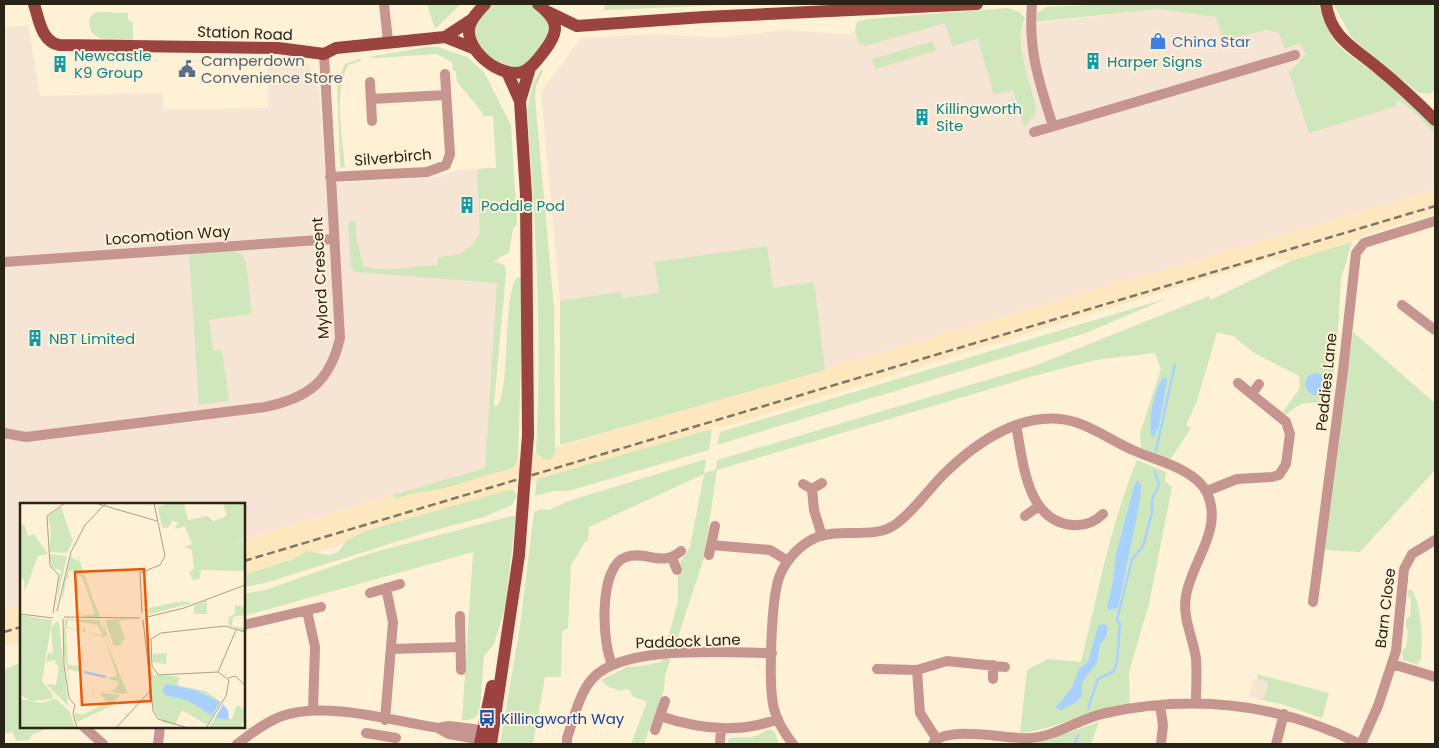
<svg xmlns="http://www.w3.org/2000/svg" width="1439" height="748" viewBox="0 0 1439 748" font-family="Poppins,sans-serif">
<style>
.industrial{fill:#f6e5d4}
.built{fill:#fde7be}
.green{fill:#d0e7bb}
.water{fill:#a8d1ff}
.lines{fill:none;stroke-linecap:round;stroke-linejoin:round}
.stream{stroke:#a8d1ff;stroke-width:2.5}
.minor{stroke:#c79590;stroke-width:10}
.major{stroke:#9a433f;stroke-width:12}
.rail{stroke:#807664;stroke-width:2.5;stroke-dasharray:8 4;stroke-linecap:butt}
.major-bridge{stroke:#9a433f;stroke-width:12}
.labels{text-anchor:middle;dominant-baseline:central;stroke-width:4;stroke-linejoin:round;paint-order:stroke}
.street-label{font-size:15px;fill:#2a2417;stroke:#fff1d6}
.shop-label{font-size:15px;fill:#366cbe;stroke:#fff1d6;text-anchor:start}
.culture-label{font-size:15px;fill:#0d838f;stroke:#fff1d6;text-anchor:start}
.service-label{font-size:15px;fill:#4e5e75;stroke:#fff1d6;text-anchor:start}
.transit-label{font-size:15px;fill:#164399;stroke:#fff1d6;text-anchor:start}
.inset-river{fill:none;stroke:#a8d1ff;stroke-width:2.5}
.inset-road{fill:none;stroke:#aa9f8a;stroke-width:1}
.view{fill:#e8590c;fill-opacity:0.15;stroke:#e8590c;stroke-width:2.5}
.inset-edge{fill:none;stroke:#2a2417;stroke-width:2.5}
</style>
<rect width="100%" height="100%" fill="#fff1d6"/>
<path class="industrial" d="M1159 9 1216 17 1223 41 1266 30 1279 33 1307 45 1395 102 1399 101 1413 111 1435 133V190L825 370 560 445V301L541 92 581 38 654 34 719 38 784 30 845 34 1000 16 1021 25Z
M28 25 40 96 163 93V110L268 108V59L290 58 309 65 319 91 326 184 439 177 457 170 496 168 499 263 485 468 244 539V504H21V605L4 610V28Z
M1253 679 1268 682 1264 700 1249 696Z"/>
<path class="built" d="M1435 190V214L1366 234 1352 242 1291 261 1270 259 720 428 719 425 713 426 712 429 537 479 508 492 244 575V539Z
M21 605V642L4 647V610Z"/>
<path class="green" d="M427 4H461L435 29Z
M491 4H531L548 20 550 37C542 47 533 63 520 67 505 72 475 49 474 33 474 21 484 12 491 4Z
M605 4H752L604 10Z
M1111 4H1319C1330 49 1348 52 1381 78 1400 93 1418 110 1435 128V133L1413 111 1399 101 1395 102 1397 106 1309 133 1289 73 1306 54 1300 43 1285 49 1279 33 1266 30 1223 41 1216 17 1159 9 1035 22 1037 13 1046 7Z
M1333 4H1435V89L1430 94 1419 93 1374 58 1352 38Z
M1007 8 1020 12 1025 19C1012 37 1031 86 1036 107L1034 116 1024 127 1013 90 994 95 978 39 952 46 945 23 866 46 859 44 855 31 857 22 867 19Z
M96 12 128 13V20L133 23V41C114 40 85 44 90 17Z
M933 41 936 51 875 69 872 59Z
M427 47H438L467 57 484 72 511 125 517 224 513 229 509 253 492 261 505 265 506 273 494 404 496 407C511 396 502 302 516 278L520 277 522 280 523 298 518 458 514 467 506 470C475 477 446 491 414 493 407 494 402 498 395 498L393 495 485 468 497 283 355 272 351 267 348 226 350 220 356 222V236L363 266C388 274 412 265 438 265V257L461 254 473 244 480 233 477 169 496 168 493 116H483L482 112 457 82 456 72 453 70 452 62 437 54 377 58 368 57Z
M361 58 360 61 348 65C333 95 343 136 345 168L340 167 337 81 345 64Z
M542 68 543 71 536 86 535 98 554 308 555 453 552 459C545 462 541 458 536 452 542 338 536 225 527 110L533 83Z
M1352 242 1341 279 1337 346 1331 404C1310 402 1302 399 1286 415L1282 413 1300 388 1299 376 1254 353 1233 336 1217 332 1197 401 1186 425 1191 428 1170 460 1141 448 1140 433 1161 369 1155 353 1095 360 1034 376 717 470 704 558 665 676 664 690 644 744H631L647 702 632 696 630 690 625 689 620 691 607 686 601 680 627 667 641 666 661 662 678 602V575L683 573 680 562 690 547 704 474 589 527 588 541 585 542 571 565 568 628 562 631 561 677H545L533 744H500L520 626 534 512 542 509 549 510 568 501 706 459 704 473 716 470 717 460 1034 366 1209 296 1210 300 1291 261Z
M767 246 773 288 814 282 825 370 560 445V301L621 292 622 298 659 293 655 262Z
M233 251 241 254 246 262 252 314 209 320 213 351 222 350 229 401 199 405 189 253Z
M1168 298 1086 333 717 445 720 432Z
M1353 332 1435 403V470L1360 552 1324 550Z
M712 429 709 450 568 491H554L535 496 537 479Z
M1137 460 1166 472 1165 481 1172 487 1149 604 1129 672 1130 705C1089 707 1059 730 1020 733L1027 670 1048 659 1081 662C1098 594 1110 525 1137 460Z
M514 490 517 496 512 505 484 517 431 531 265 583 244 587V575L294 559 307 551 329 555 338 552 347 540 369 530 505 491Z
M516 515 505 608 494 644 484 656 480 708C478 718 471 721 462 720L473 552 244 616V594L265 590 371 553Z
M1408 590H1412C1423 610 1422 638 1421 661H1418V665L1403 660 1402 650 1406 647 1408 631 1406 628V619L1410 616 1411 600 1408 596Z
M21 662V727H50L32 735 29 740 16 741 13 732 4 734V670Z
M1257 674 1329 693 1322 718 1281 704 1256 699H1264L1268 682 1257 679Z
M1099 722 1091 744H1035Z
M768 729 774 731 779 744H727L729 738C747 735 750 742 768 729Z"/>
<path class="water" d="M1305 384a11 11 0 1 1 22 0a11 11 0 1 1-22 0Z
M1163 378H1167V380L1159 426 1153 437 1151 435C1149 418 1153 392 1163 378Z
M1138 480 1141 486 1140 501 1118 608 1109 610 1107 607 1113 582 1116 554 1135 483Z
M1103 624 1108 626 1106 637 1100 644 1097 663 1082 682V696L1076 702 1061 710 1055 708 1071 689 1079 669 1088 662 1098 626Z"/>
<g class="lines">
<path class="stream" d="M1156 451 1175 364
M1088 709 1098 679 1113 672 1117 663 1120 624 1117 620 1132 559 1143 546 1152 512V499L1159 485 1155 472
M1075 744 1078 735"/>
<path class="minor" d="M384 4 388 41
M1032 4C1028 50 1039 82 1053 126
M370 82 372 121
M371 99 446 95
M1034 132 1295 55
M330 177 427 172 446 165 450 154 445 74
M4 262 334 239
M1402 305 1435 330
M1252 394 1259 384
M1016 425C1023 460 1026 521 1072 525 1084 526 1094 523 1103 514
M4 433 26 437 265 407C308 398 330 382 340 338L324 54
M803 484 812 489 822 483
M812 489 814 510 822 536
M1207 491 1237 479 1272 477 1279 475 1286 464 1290 434 1286 422 1238 383
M1025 516 1039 506
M711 545 770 550 788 561
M709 555 715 526
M672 558 677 570
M370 593 400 584
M1313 602 1343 371 1356 253 1364 243 1435 221
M307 611 315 647 313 710
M460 616 461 670
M244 625 321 607
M391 649 461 647
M612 664C602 643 598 566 626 557 647 550 661 568 681 551
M1392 664 1435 677
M877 669 917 670 920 713 936 738
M917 670 947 661 1005 667
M993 679V665
M1160 705 1163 725 1161 744
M660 716C698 729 739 734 778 719
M385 720 393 622 386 588
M84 727 103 744
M655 730 665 701
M366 733 396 738
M488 741 449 734 438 728 449 726 489 731
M158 744 160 727
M237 744C251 734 265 722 282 716 326 701 393 721 438 728
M567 744V738C574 719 579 693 593 678 624 644 728 653 772 653
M720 744 721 728
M793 744C785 734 777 721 774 709 768 685 771 596 780 575 786 560 799 546 813 539 839 526 873 541 896 524 914 511 927 491 943 475 977 441 1028 406 1078 423 1098 430 1116 443 1135 451 1157 461 1196 469 1207 493 1224 529 1191 563 1186 596 1182 617 1193 638 1196 658 1197 673 1196 688 1196 703
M933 744C944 724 1008 740 1031 738 1057 736 1080 718 1106 713 1194 694 1280 704 1360 744
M1276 744 1284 714
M1361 744 1378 706 1396 651 1404 569 1412 554 1435 540"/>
<path class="major" d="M34 4C39 19 41 41 59 45L278 48 324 54 336 48 445 37 475 49
M485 4C479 11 470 19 469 29 467 52 500 78 522 72 531 69 536 61 542 54 559 33 561 22 538 4
M1326 4C1331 39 1355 48 1378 68 1398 84 1417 102 1435 120
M548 12 577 26 704 17 977 4
M445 37 471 20
M507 72 520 101
M528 435 526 195 520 101 530 68
M480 744 492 686
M491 744 519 555"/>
<path class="rail" d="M244 561 1435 206
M4 632 21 627"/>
<path class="major-bridge" d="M519 555 528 435"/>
</g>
<defs>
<g id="shop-bare" transform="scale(1.35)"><path d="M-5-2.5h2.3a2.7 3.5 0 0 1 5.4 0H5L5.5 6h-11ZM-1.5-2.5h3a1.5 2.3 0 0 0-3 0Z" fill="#3f7fe0" stroke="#fff1d6" stroke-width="2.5" paint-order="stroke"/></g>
<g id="building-bare" transform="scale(1.35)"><path d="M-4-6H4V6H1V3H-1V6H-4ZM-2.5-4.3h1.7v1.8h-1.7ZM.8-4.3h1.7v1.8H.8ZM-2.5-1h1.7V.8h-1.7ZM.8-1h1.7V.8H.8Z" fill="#0f9aa8" stroke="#fff1d6" stroke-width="2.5" paint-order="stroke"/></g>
<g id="civic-bare" transform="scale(1.35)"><path d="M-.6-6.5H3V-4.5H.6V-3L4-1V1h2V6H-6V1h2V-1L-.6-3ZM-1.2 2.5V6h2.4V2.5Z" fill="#5c6f8a" stroke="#fff1d6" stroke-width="2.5" paint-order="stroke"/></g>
<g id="bus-bare" transform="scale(1.35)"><path d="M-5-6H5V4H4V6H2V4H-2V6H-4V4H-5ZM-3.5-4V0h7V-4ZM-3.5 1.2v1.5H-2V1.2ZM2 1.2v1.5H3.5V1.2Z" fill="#1a4fb4" stroke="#fff1d6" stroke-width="2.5" paint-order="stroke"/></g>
</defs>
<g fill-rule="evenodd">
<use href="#shop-bare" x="1158" y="41"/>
<use href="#building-bare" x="1093" y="61"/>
<use href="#building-bare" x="60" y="64"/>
<use href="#civic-bare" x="187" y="69"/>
<use href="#building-bare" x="922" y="117"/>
<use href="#building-bare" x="467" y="205"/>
<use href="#building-bare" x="35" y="338"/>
<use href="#bus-bare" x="487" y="718"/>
</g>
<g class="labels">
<g class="street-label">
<text transform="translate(245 33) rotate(2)">Station Road</text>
<text transform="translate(393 157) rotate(-5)">Silverbirch</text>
<text transform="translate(168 235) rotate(-4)">Locomotion Way</text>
<text transform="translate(320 278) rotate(-93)">Mylord Crescent</text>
<text transform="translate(1326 382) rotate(-84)">Peddies Lane</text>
<text transform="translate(1385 608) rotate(-83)">Barn Close</text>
<text transform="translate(688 641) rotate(-2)">Paddock Lane</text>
</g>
<g class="shop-label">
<text x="1172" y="41">China Star</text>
</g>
<g class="culture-label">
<text x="74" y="55">Newcastle<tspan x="74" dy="17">K9 Group</tspan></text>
<text x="1107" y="61">Harper Signs</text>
<text x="936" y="108">Killingworth<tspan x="936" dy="17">Site</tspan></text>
<text x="481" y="205">Poddle Pod</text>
<text x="49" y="338">NBT Limited</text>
</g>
<g class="service-label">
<text x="201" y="60">Camperdown<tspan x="201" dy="17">Convenience Store</tspan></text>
</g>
<g class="transit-label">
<text x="501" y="718">Killingworth Way</text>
</g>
</g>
<g transform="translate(20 503)">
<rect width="225" height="225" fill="#fff1d6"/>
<path d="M150 0H164L168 17 187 13 193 18 207 13 203 0H225V35L212 41 225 36V68L181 67 180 76 173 77 169 69 174 66 172 47 164 44 172 41 165 23 155 26 158 19 152 18 148 25 142 24 138 4ZM41 4 53 38 47 50 29 49 31 28 28 13ZM4 21 8 33 14 31 28 51 18 53 5 88 4 76 0 75V23ZM29 51 47 53 35 107 41 67 32 65ZM58 53 74 99 81 115 60 113 75 111 63 76 54 67 48 69 49 75 46 77 42 101 43 84 51 54 58 58ZM187 97V111H174V103ZM162 98 173 100 129 111 123 106ZM215 102 225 104V112L213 114 212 123 225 125V129L208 122 209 114 214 111ZM0 112 32 117 22 178 33 192 32 196 11 198 0 192ZM117 115 99 118 105 137 101 138 102 142 94 143 85 117ZM45 116 79 117 85 131 82 117 102 175 87 133 84 134 108 191 93 190 92 186 95 187 99 179 87 175 97 173 84 134 46 125 48 162 60 163 63 170 48 166 50 186 43 142ZM48 117 78 122 83 132 66 130 64 124 62 128 47 124ZM37 118 39 120 48 203 26 181 36 182 39 163 35 161 36 157 26 159 28 150H33L31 125ZM147 150 146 161 133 159V151ZM130 172 154 173 160 175 157 181 160 183 186 188 201 199 187 222 162 207 155 222 144 220 134 209ZM80 190 100 192 91 203 57 219 54 210 64 211 87 200ZM0 196 21 200 36 196 50 209 55 225H0ZM217 202 225 207V220L222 219 221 225H188L195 215 212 216Z" fill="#d0e7bb" fill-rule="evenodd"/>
<path d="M147 181 175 187 200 199 192 213 169 198 145 192 142 186ZM203 201 208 207 209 217 195 215Z" fill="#a8d1ff"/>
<path class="inset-river" d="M64 169 86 174"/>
<path class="inset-road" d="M75 0 137 18M37 108 51 49 65 22 86 0M33 110 39 72 30 63 27 13 45 0M122 110 120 70 140 62 145 53 134 0M0 111 33 115M44 114 120 115M127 114 164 105 225 82M43 116 44 162 49 195 55 202 53 210 57 225M198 169 216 127M208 175 215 173 225 182M131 187 133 208 138 216 168 225M96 225 131 187 123 117M186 225 206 193 209 177 198 169 138 172 132 163 131 136 141 130 205 123 225 129"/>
<path class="view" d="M124 66 131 198 62 202 55 69Z"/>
<rect width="225" height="225" class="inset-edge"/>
</g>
<rect width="1439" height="748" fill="none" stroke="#2a2417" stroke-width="10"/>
</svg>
